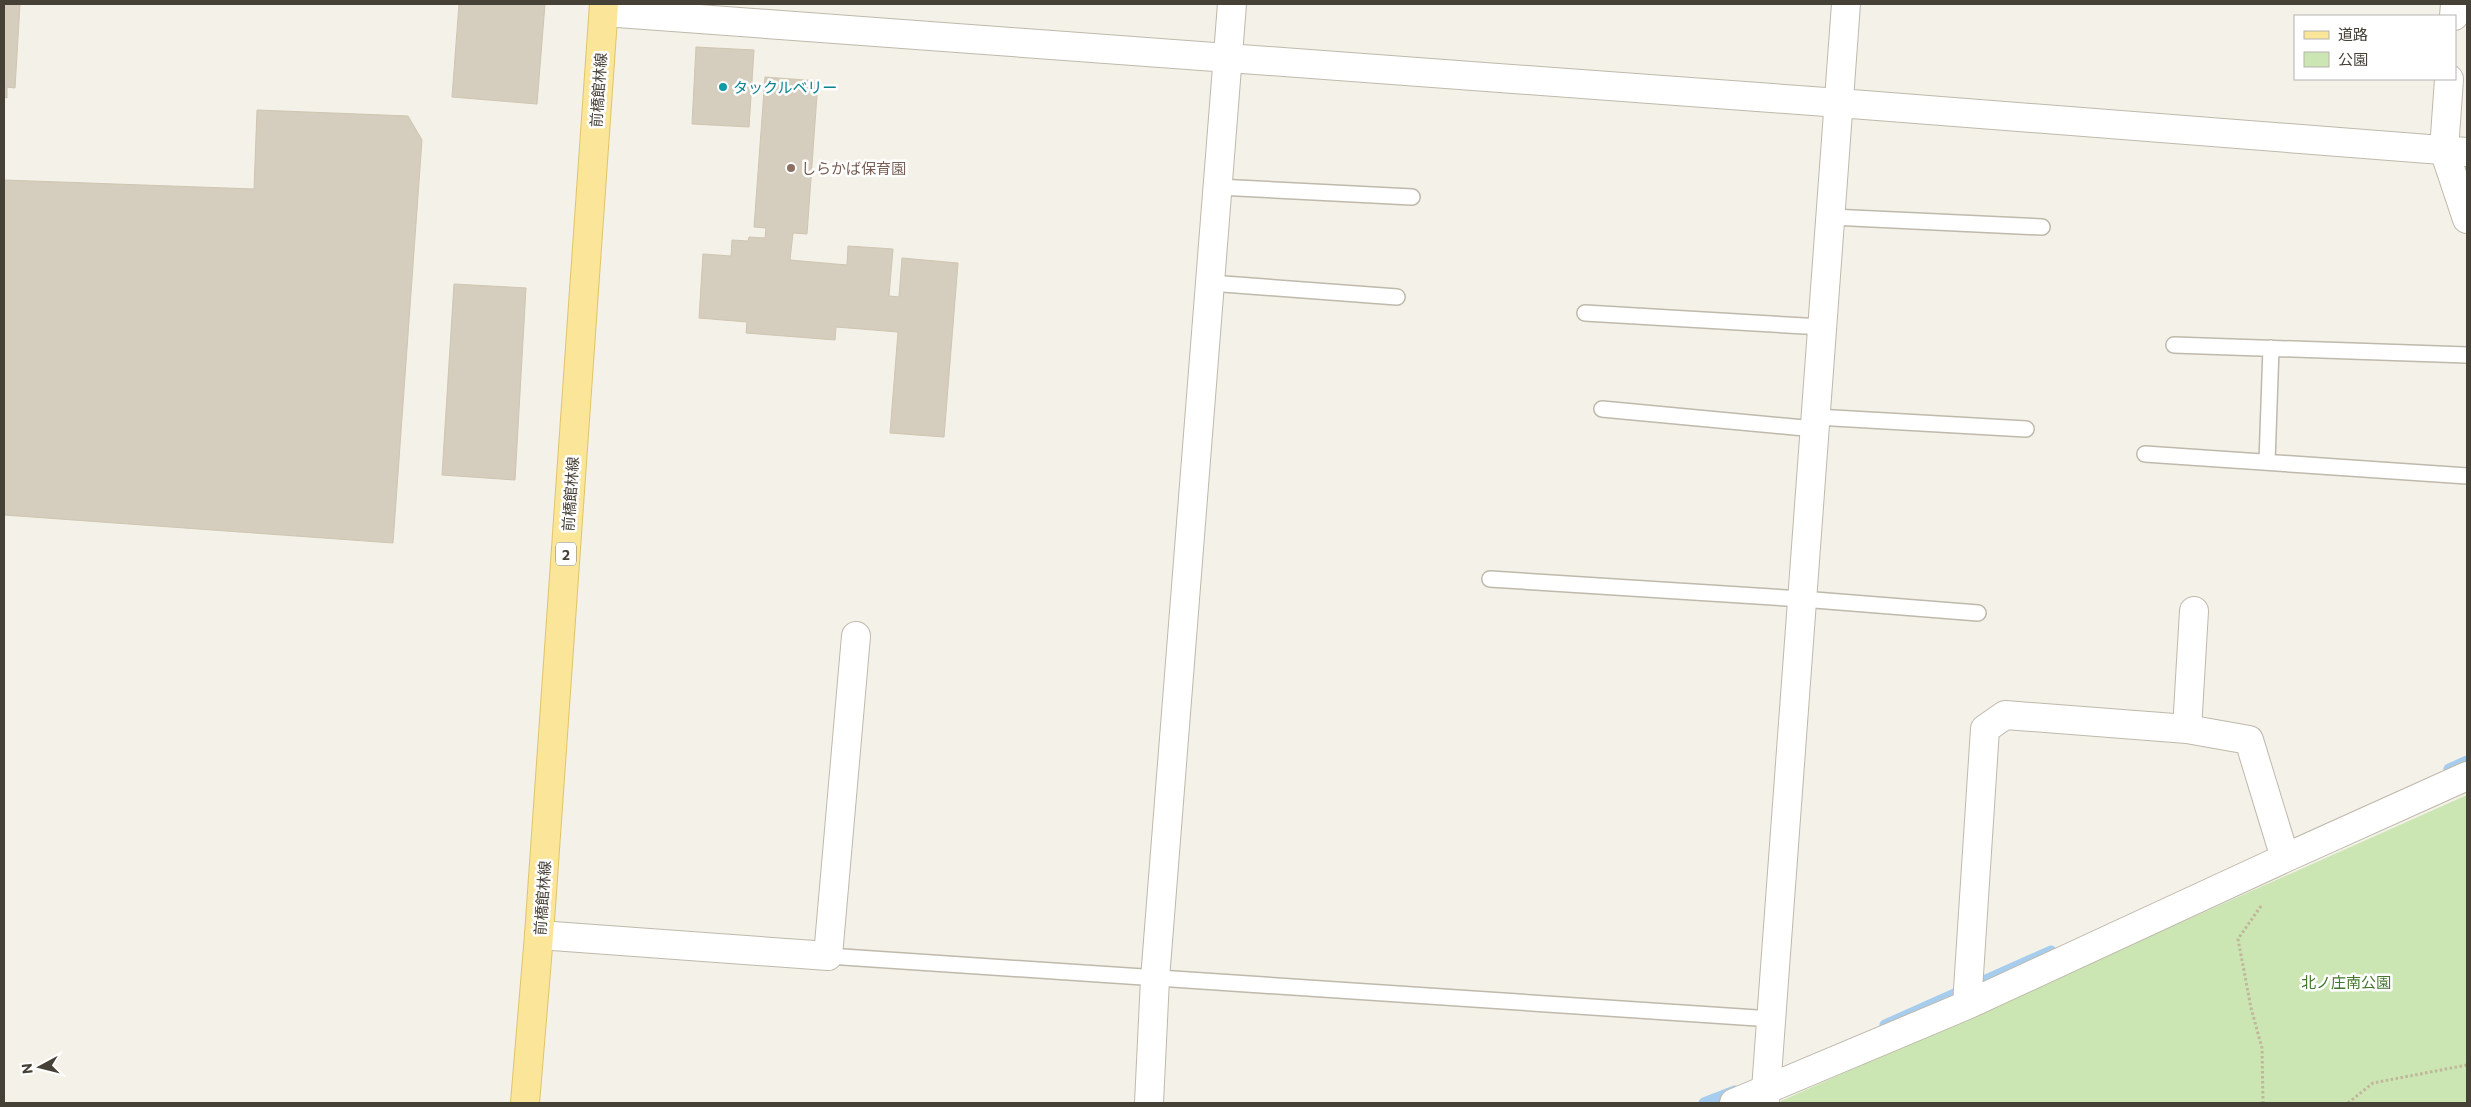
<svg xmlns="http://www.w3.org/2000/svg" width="2471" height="1107" viewBox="0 0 2471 1107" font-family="Commissioner,'Noto Sans JP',sans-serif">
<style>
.green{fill:#cbe6b2}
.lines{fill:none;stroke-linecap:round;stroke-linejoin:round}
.stream{stroke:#a6ccee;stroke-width:11}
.building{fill:#d5cdbd;stroke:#cfc5b1}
.lane-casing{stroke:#bfb9ab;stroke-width:18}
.street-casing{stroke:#bfb9ab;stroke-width:30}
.primary-casing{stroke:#e0c469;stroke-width:30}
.path{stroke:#c0b69c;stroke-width:3;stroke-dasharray:2.5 2.5;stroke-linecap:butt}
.lane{stroke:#fff;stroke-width:15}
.street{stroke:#fff;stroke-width:28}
.primary{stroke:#fbe599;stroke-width:28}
.culture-dot{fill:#0f9aa8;stroke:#fff;stroke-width:2}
.education-dot{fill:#8d6e63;stroke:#fff;stroke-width:2}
.labels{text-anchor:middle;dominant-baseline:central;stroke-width:5;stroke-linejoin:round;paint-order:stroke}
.shield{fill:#fff;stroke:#7e7a73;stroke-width:1}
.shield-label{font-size:14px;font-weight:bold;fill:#464137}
.culture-label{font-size:15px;fill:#0d838f;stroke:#fff;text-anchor:start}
.street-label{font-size:15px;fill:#464137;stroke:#fff}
.education-label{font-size:15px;fill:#785e54;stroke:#fff;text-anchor:start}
.park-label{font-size:15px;fill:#43772b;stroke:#fff}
</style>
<rect width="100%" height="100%" fill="#f3f1e8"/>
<path class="green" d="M2467 795V1103H1780L1781 1101Z"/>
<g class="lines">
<path class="stream" d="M2449 769 2467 761
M1885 1025 2051 951
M1704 1103 1735 1091"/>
</g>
<path class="building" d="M4 4H20L15 88 7 87V98L4 97Z
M459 4H545L537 104 452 97Z
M696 47 754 50 749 127 692 124Z
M765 77 818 81 807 234 793 233 790 260 847 265 848 246 893 249 889 296 899 297 902 258 958 263 944 437 890 433 898 332 836 327 835 340 746 333 747 322 699 318 703 254 731 256 732 240 748 241 749 237 765 238 766 228 754 227Z
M257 110 408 116 422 140 393 543 4 515V180L254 189Z
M454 284 526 288 515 480 442 475Z"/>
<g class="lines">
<g class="lane-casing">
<path id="lane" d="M1218 187 1412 197
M1831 217 2042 227
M1210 283 1397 297
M1585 313 1822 327
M2174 345 2467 355
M1602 409 1815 429
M1816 417 2026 429
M2145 454 2467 476
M2267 462 2271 348
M1490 579 1802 599 1978 613
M828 956 1772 1019"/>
</g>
<g class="street-casing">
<path id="street" d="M604 12 1839 103 2467 152
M2454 16 2455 4
M2449 79 2444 150 2467 219
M2187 729 2194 611
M539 935 828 956 856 636
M1967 1005 1985 729 2005 715 2187 729 2249 740 2285 858
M1149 1103 1155 979 1232 4
M1734 1103 1967 1005 2285 858 2467 776
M1765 1103 1846 4"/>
</g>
<g class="primary-casing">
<path id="primary" d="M525 1103 539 935 604 4"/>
</g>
<path class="path" d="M2261 906 2238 939 2251 1008 2262 1048 2263 1103
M2348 1103 2373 1083 2467 1065"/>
<use href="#lane" class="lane"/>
<use href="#street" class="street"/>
<use href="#primary" class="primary"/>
</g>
<circle class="culture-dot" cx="723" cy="87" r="5"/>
<circle class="education-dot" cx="791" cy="168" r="5"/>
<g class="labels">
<rect class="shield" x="556" y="542.5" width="20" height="23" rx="4"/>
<g class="shield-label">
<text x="566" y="554">2</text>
</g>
<g class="culture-label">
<text x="733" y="87">タックルベリー</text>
</g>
<g class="street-label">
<text transform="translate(598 90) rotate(-86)">前橋館林線</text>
<text transform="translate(570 494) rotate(-86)">前橋館林線</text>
<text transform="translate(542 898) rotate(-86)">前橋館林線</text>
</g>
<g class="education-label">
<text x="801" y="168">しらかば保育園</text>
</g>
<g class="park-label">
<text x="2346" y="982">北ノ庄南公園</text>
</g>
</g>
<rect width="2471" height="1107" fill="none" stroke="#464137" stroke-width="10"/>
<rect x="2294" y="15" width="162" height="65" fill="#ffffff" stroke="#b5b3af"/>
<rect x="2304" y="31" width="25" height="8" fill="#fbe599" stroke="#b5b3af"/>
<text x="2338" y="40" font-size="15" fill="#464137">道路</text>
<rect x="2304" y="52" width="25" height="15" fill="#cbe6b2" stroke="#b5b3af"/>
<text x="2338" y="65" font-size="15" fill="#464137">公園</text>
<g transform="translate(40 1067) rotate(263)" stroke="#ffffff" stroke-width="4" paint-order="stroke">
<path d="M0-4L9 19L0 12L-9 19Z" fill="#464137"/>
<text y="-8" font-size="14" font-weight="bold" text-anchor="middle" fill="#464137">N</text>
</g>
</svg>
